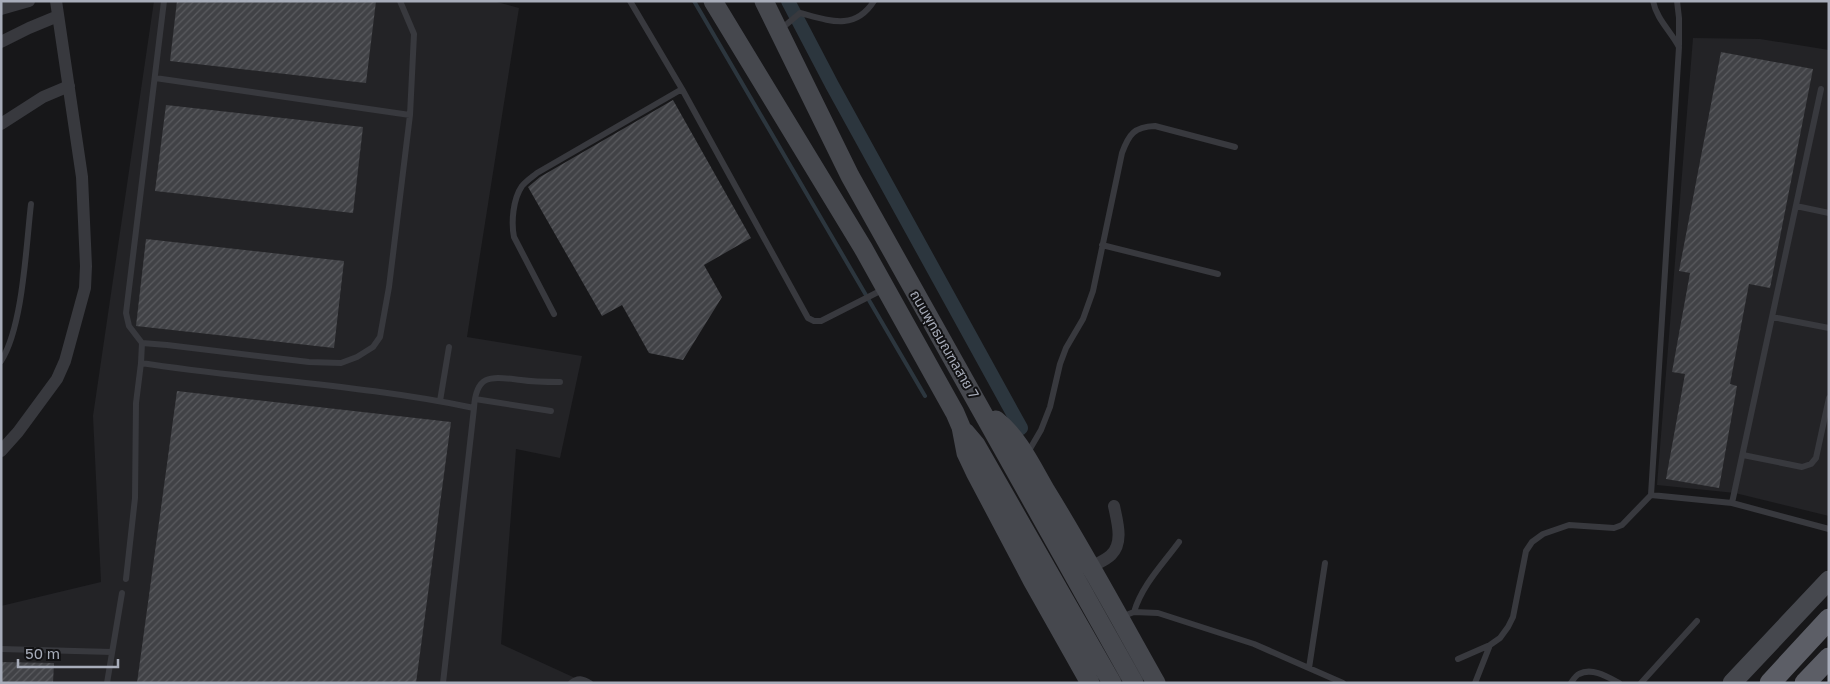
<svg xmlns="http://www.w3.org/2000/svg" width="1830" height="684" viewBox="0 0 1830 684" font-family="'Golos Text','Noto Sans Thai',sans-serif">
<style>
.built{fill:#232326}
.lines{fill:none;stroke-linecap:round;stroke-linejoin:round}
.stream{stroke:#2c363e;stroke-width:4}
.canal{stroke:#2c363e;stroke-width:14}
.building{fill:url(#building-hatch)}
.service{stroke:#38393e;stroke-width:6}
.minor{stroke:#38393e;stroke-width:12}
.secondary{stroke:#46484e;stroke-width:19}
.trunk{stroke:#5c5e66;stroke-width:21}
.labels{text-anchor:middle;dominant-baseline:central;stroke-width:4;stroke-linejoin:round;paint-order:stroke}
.street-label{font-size:14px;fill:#a8adba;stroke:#121214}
</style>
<defs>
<pattern id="building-hatch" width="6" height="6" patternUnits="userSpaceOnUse" patternTransform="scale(1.25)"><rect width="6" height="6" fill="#414246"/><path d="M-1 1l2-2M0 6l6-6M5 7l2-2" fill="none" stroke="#5a5b5f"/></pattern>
</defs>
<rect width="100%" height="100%" fill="#171719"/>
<path class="built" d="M154 1H493L519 8 467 337 582 356 560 458 516 449 501 644 586 683H1V606L101 582 93 416Z
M1693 38 1760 39 1829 50V516L1735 493 1657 485Z"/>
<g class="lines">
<path class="stream" d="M694 1 925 396"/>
<path class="canal" d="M788 1 832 85 1021 428"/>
</g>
<path class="building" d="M177 1H376L366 83 170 61Z
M1721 52 1813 69 1770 288 1749 284 1730 384 1737 386 1719 488 1666 479 1685 374 1672 372 1690 273 1679 271Z
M673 100 751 238 704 265 722 297 683 360 649 353 622 305 602 316 528 187 540 177Z
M166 105 363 127 353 213 155 191Z
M146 239 344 261 334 348 136 326Z
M177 391 451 422 416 683H137Z
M1 662 54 663 53 683H1Z"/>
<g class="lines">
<path class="service" d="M1653 1C1657 20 1670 30 1679 47L1651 495 1732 503 1829 529
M1677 1 1679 18V45
M781 29 800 13C830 21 855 31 874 1
M155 78 410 115
M682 89 808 318 814 321H821L884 289
M1796 206 1829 213
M1102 245 1218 274
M554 314 514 237C511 222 513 199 522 186 526 181 532 177 537 173L682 89 630 1
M1772 317 1829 328
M142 343 167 345 309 362 341 363 357 357 373 347 380 337 389 287 410 115 414 34 400 1
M1 361C23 327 26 246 31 204
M141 363 142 343 129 326 126 313 164 1
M475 399 551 411
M440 401 449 347
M474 408C476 372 493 377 521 380 534 382 547 382 560 382
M1027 454 1041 430 1050 407 1060 364 1066 348 1083 319 1093 291 1122 153C1129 134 1134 127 1155 126L1235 147
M1743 455 1802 467 1811 464 1816 458 1829 398
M1732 503 1821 89
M126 579 135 498 136 403 141 363C252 380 365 385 474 408L443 683
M1134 612C1142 585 1163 564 1179 542
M1121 617 1134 612 1158 613 1254 644 1343 683
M1 649 112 652
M1458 659 1490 645 1500 638 1508 627 1513 617 1526 551 1532 542 1543 534 1569 525 1614 528 1622 525 1651 495
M1309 668 1325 563
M107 683 122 593
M571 683C578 677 583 679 590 683
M1475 683 1490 645
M1571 683C1573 680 1576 675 1579 674 1592 667 1608 677 1619 683
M1641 683 1697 621"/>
<path class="minor" d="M1 9 29 1
M1 42 29 28 58 16
M1 124 43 97 69 86
M1 451 18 432 57 379 65 361 85 288 86 266 82 177 56 1
M1091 567C1098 563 1106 560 1111 555 1124 543 1117 521 1114 506"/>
<path class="secondary" d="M713 1 863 248 955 413 961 427 966 453 975 472 1032 580 1090 683
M764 1 850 176 1134 683
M996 420C1018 437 1032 467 1046 491 1085 554 1120 619 1156 683
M965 432 976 445 1112 683
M1732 683 1829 580"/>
<path class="trunk" d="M1770 683 1829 619
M1805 683 1829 658"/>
</g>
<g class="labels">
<g class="street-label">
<text transform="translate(945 344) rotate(60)">ถนนพุทธมณฑลสาย 7</text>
</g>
</g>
<rect width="1830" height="684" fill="none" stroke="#a8adba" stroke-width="5"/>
<path d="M18 659v8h100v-8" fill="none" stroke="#a8adba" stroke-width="2.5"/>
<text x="25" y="659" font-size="15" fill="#a8adba" stroke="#121214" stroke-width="4" paint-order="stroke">50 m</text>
</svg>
